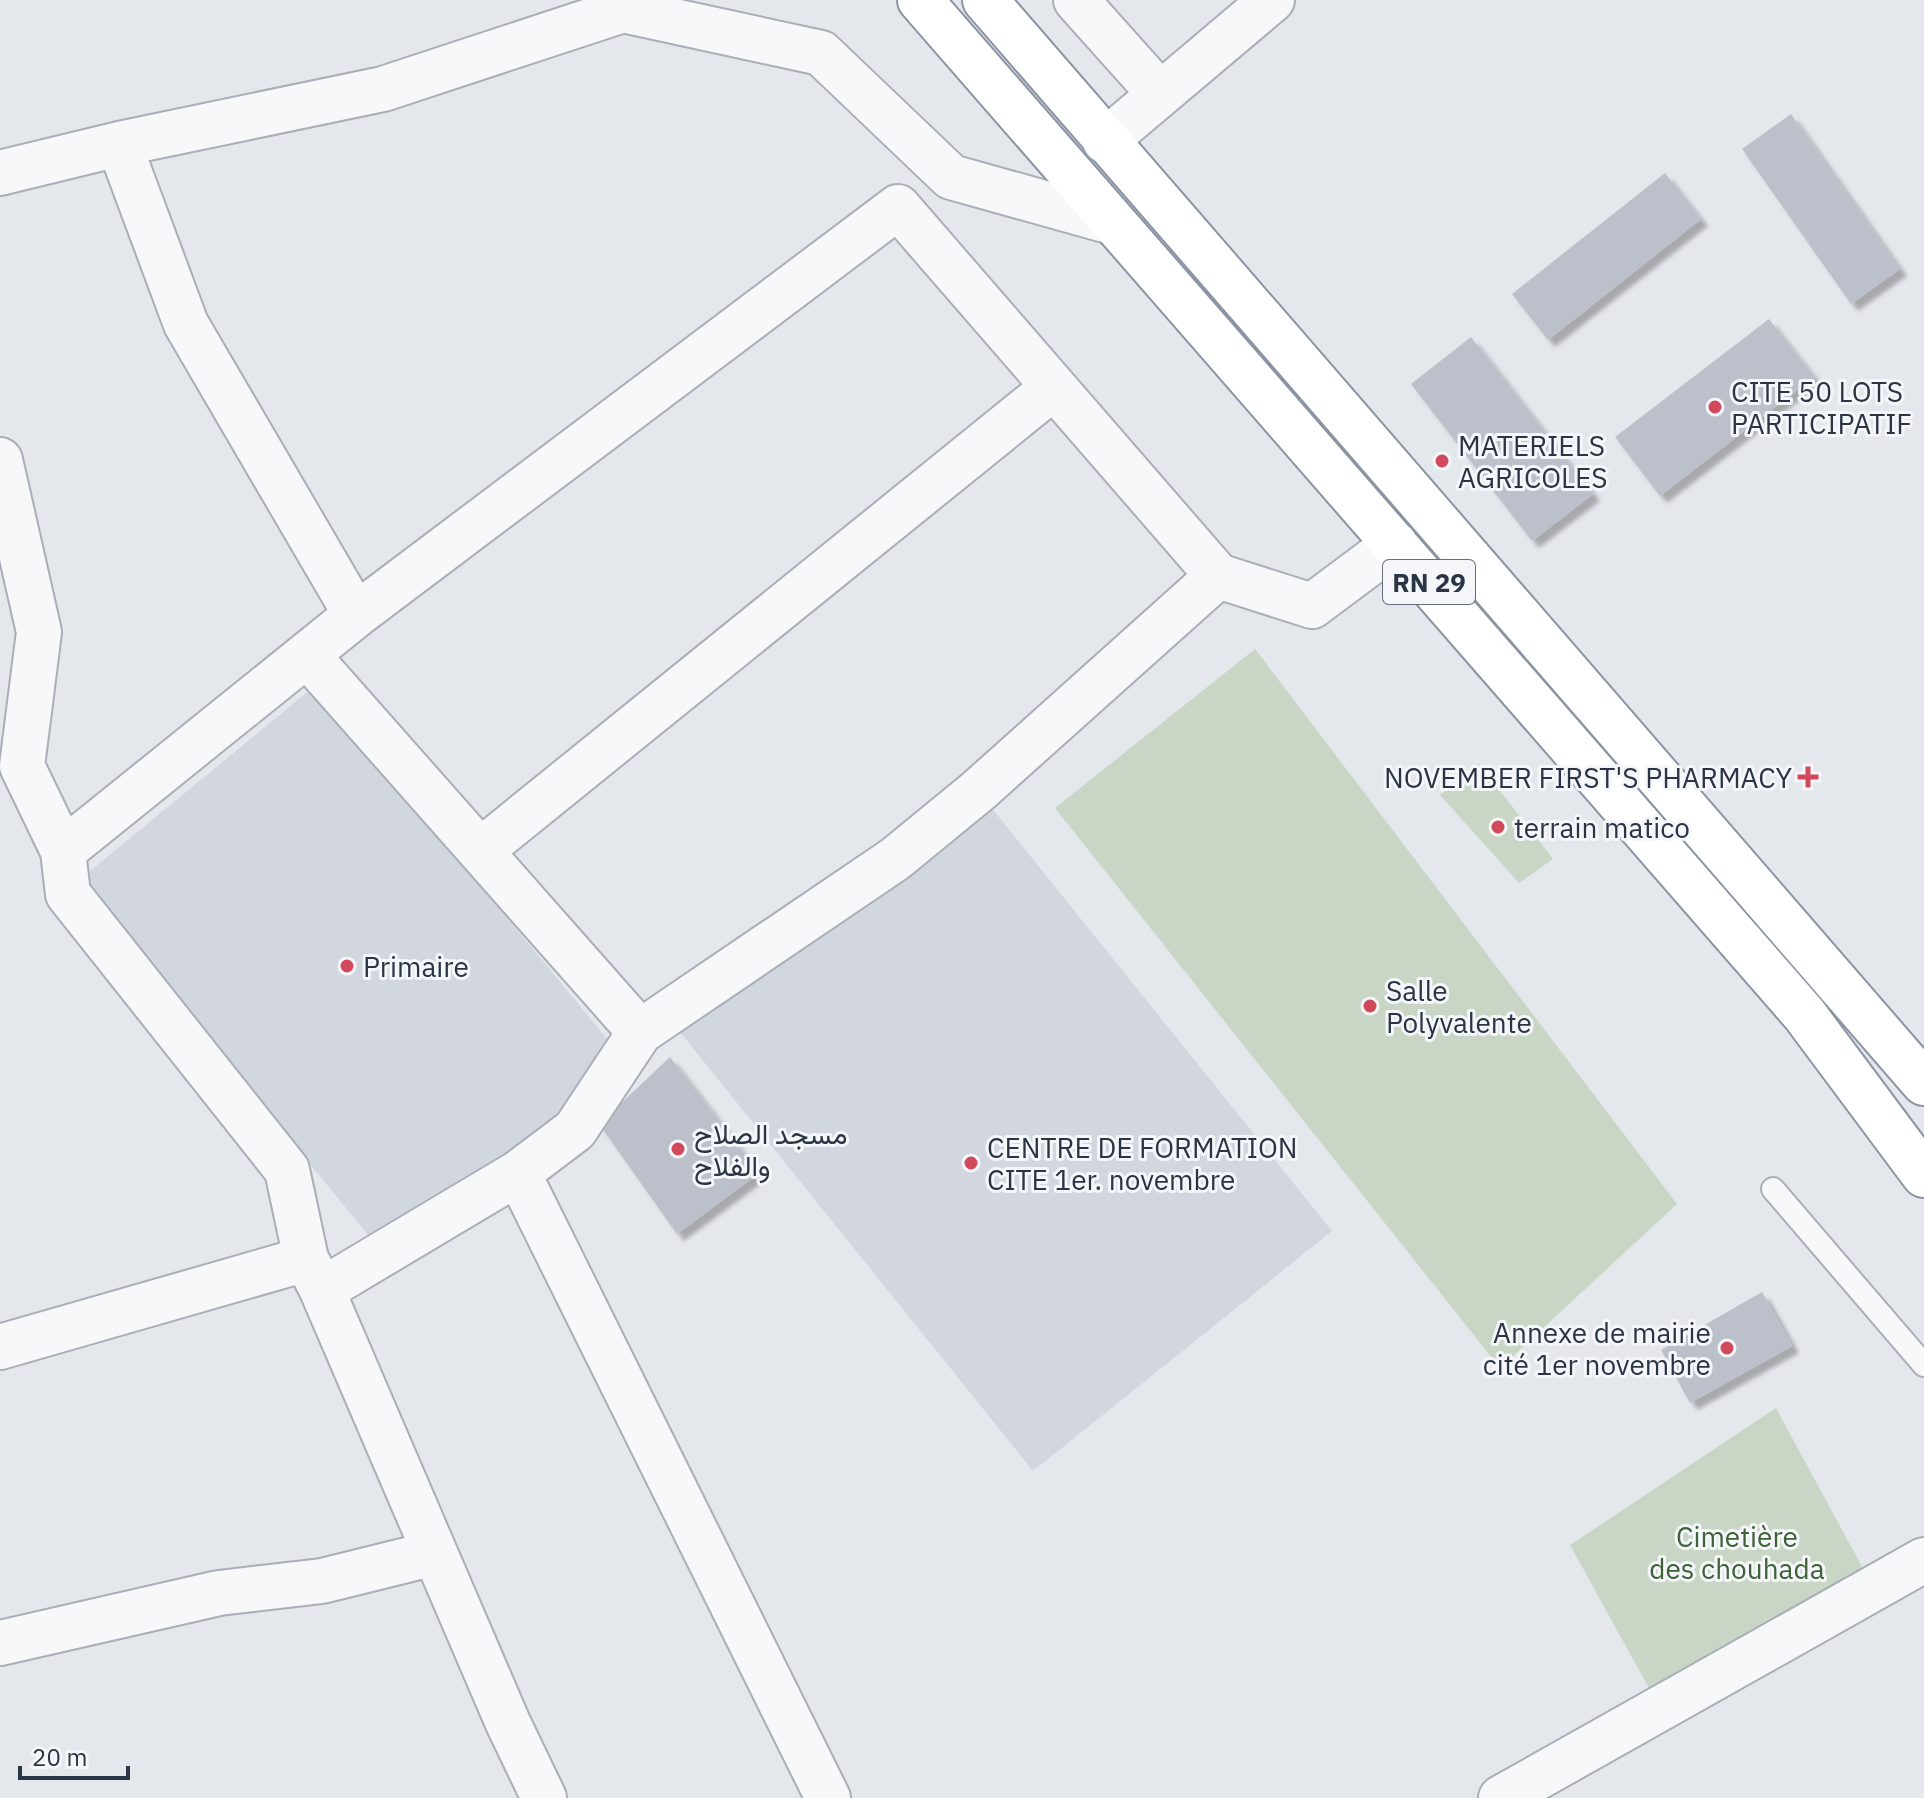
<svg xmlns="http://www.w3.org/2000/svg" width="1924" height="1798" viewBox="0 0 1924 1798" font-family="'IBM Plex Sans',Vazirmatn,sans-serif">
<style>
.built{fill:#d2d6de}
.green{fill:#c9d6c5}
.building{fill:#bbc0ca;filter:url(#shadow)}
.lines{fill:none;stroke-linecap:round;stroke-linejoin:round}
.lane-casing{stroke:#a9aeb7;stroke-width:26}
.street-casing{stroke:#a9aeb7;stroke-width:48}
.highway-casing{stroke:#8b94a3;stroke-width:48}
.lane{stroke:#f7f8fa;stroke-width:22}
.street{stroke:#f7f8fa;stroke-width:44}
.highway{stroke:#fff;stroke-width:44}
.poi-dot{fill:#d1495b;stroke:#f4f6f9;stroke-width:3}
.labels{text-anchor:middle;dominant-baseline:central;stroke-width:6;stroke-linejoin:round;paint-order:stroke}
.shield{fill:#f4f6f9;stroke:#676e7b;stroke-width:2}
.shield-label{font-size:26px;font-weight:bold;fill:#2b3445}
.poi-label{font-size:28px;fill:#2b3445;stroke:#f4f6f9;text-anchor:start}
.park-label{font-size:28px;fill:#3f6138;stroke:#f4f6f9}
</style>
<defs>
<filter id="shadow"><feDropShadow dx="7" dy="7" stdDeviation="2" flood-color="#0004"/></filter>
</defs>
<rect width="100%" height="100%" fill="#e4e7ec"/>
<path class="built" d="M316 685 616 1050 568 1120 369 1236 78 881Z
M978 791 1332 1231 1033 1471 680 1032Z"/>
<path class="green" d="M1255 649 1677 1204 1500 1368 1055 808Z
M1479 764 1553 859 1519 883 1440 795Z
M1776 1408 1874 1589 1660 1708 1570 1545Z"/>
<path class="building" d="M1791 114 1900 269 1851 304 1742 149Z
M1665 173 1701 219 1548 340 1512 294Z
M1769 319 1814 377 1660 496 1615 437Z
M1471 337 1593 494 1532 541 1411 384Z
M670 1057 759 1173 677 1234 599 1124Z
M1762 1292 1792 1346 1690 1403 1661 1350Z"/>
<g class="lines">
<g class="lane-casing">
<path id="lane" d="M1773 1189 1924 1365"/>
</g>
<g class="street-casing">
<path id="street" d="M1076 0 1160 94
M1105 141 1272 0
M119 144 383 89 623 10 821 53 951 177 1112 222
M0 173 119 144 186 324 356 615 63 851 68 894 287 1170 306 1259 322 1290 508 1723 544 1798
M0 460 39 632 22 766 63 851
M1218 576 1312 606 1395 544
M307 655 640 1032 895 859 978 791 1218 576 898 207 356 615
M480 851 1054 387
M518 1173 828 1798
M322 1290 518 1173 575 1130 640 1032
M0 1347 306 1259
M0 1643 219 1593 322 1581 435 1553
M1501 1798 1924 1560"/>
</g>
<g class="highway-casing">
<path id="highway" d="M920 0 1804 1014 1924 1175
M985 0 1924 1083"/>
</g>
<use href="#lane" class="lane"/>
<use href="#street" class="street"/>
<use href="#highway" class="highway"/>
</g>
<g class="poi-dot">
<circle cx="1715" cy="407" r="8"/>
<circle cx="1442" cy="461" r="8"/>
<path d="M1804 765h8v8h8v8h-8v8h-8v-8h-8v-8h8z"/>
<circle cx="1498" cy="827" r="8"/>
<circle cx="347" cy="966" r="8"/>
<circle cx="1370" cy="1006" r="8"/>
<circle cx="678" cy="1149" r="8"/>
<circle cx="971" cy="1163" r="8"/>
<circle cx="1727" cy="1348" r="8"/>
</g>
<g class="labels">
<rect class="shield" x="1383" y="560" width="92" height="44" rx="6"/>
<g class="shield-label">
<text x="1429" y="582">RN 29</text>
</g>
<g class="poi-label">
<text x="1731" y="391">CITE 50 LOTS<tspan x="1731" dy="32">PARTICIPATIF</tspan></text>
<text x="1458" y="445">MATERIELS<tspan x="1458" dy="32">AGRICOLES</tspan></text>
<text x="1792" y="777" text-anchor="end">NOVEMBER FIRST'S PHARMACY</text>
<text x="1514" y="827">terrain matico</text>
<text x="363" y="966">Primaire</text>
<text x="1386" y="990">Salle<tspan x="1386" dy="32">Polyvalente</tspan></text>
<text x="694" y="1133">مسجد الصلاح<tspan x="694" dy="32">والفلاح</tspan></text>
<text x="987" y="1147">CENTRE DE FORMATION<tspan x="987" dy="32">CITE 1er. novembre</tspan></text>
<text x="1711" y="1332" text-anchor="end">Annexe de mairie<tspan x="1711" dy="32">cité 1er novembre</tspan></text>
</g>
<g class="park-label">
<text x="1737" y="1536">Cimetière<tspan x="1737" dy="32">des chouhada</tspan></text>
</g>
</g>
<path d="M20 1766v12h108v-12" fill="none" stroke="#2b3445" stroke-width="4"/>
<text x="32" y="1766" font-size="24" fill="#2b3445" stroke="#f4f6f9" stroke-width="6" paint-order="stroke">20 m</text>
</svg>
